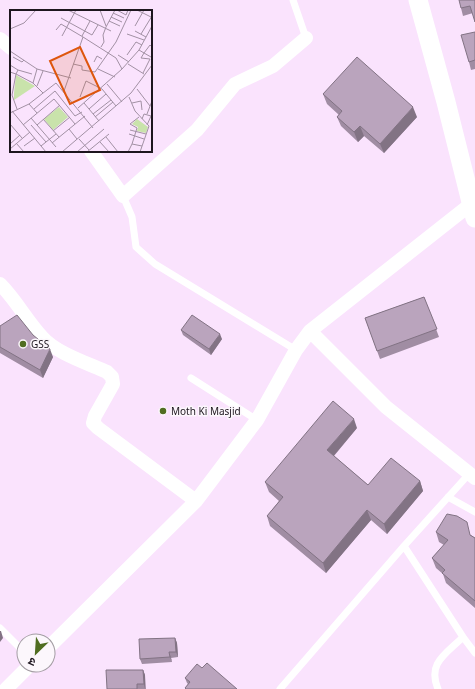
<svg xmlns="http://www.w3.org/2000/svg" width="475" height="689" viewBox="0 0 475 689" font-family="'Noto Sans','Noto Sans Devanagari',sans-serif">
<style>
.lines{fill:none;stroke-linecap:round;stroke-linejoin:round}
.lane{stroke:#fff;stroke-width:7}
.street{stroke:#fff;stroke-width:14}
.secondary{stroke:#fff;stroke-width:19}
.wall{fill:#a08da3}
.shaded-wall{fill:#827384}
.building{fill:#baa4bd;stroke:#827384}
.poi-dot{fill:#506d21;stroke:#fcf7fc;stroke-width:1.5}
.labels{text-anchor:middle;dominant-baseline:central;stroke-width:3;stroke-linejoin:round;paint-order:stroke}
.poi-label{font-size:10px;fill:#1d151e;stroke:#fcf7fc;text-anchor:start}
.inset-road{fill:none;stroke:#a291a4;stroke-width:1}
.view{fill:#de560d;fill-opacity:0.15;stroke:#de560d;stroke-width:2}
.inset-edge{fill:none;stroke:#1d151e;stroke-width:2}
</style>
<rect width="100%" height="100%" fill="#fae3fd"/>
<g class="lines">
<path class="lane" d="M293 0 306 38
M123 196 132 217 136 247 155 264 296 350
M191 378 257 420
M448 497 475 512
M404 546 463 637 475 653
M0 628 24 652
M280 689 404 546 469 474
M438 689C427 663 446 654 463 637"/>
<path class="street" d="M0 39 11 48
M91 151 123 196 197 130 235 84 273 66 306 38
M0 284C16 300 27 321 42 337 56 353 87 363 107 372L112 377 113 384 95 416 93 423 98 428 196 501
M310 331 386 407 475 478
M48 648 196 501 257 420 296 350 310 331 471 204
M6 689 30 665"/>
<path class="secondary" d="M418 0 446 102 475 218"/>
</g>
<path class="wall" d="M475 0 473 13 463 16 461 8Z
M475 32V69L471 70 469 62Z
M323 94 417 117 384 153 364 136 358 142 341 126 337 117 339 115 327 104Z
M424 297 439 337 380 359 365 318Z
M0 326 53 357 43 378 0 353Z
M181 330 222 339 211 355 183 335Z
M357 428 334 456 368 485 420 481 423 491 387 534 371 520 326 573 270 526 267 516 279 501 269 492 265 482Z
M436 532 471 535 475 538V608L446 583 443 574 436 568 432 558 444 545 439 542Z
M175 638 177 643 178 657 171 658 172 662 142 664 140 659Z
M202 668 237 689H186L185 688 188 684 187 683 185 678Z
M143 670 145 675 146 689H107Z"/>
<path class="shaded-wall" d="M413 107 417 117 384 153 380 144Z
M360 126 364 136 358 142 354 132Z
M220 334 222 339 211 355 209 349Z
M50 349 53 357 43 378 40 370Z
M354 419 357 428 330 460 327 450Z
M420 481 423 491 387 534 384 524Z
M367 510 371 520 326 573 323 563Z
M0 631H1L3 638 0 642Z
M175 638 177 643 178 657 176 652Z
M169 652 171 658 172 662 170 657Z
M143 670 145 675V689L144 684Z"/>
<path class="building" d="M459 0H475V22L470 6 461 8Z
M475 32V60L469 62 461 35Z
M357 57 413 107 380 144 360 126 354 132 337 117 342 111 323 94Z
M424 297 437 329 377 351 365 318Z
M17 315 33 335 50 349 40 370 0 347V326Z
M192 315 220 334 209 349 181 330Z
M333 401 354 419 327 450 368 485 391 458 420 481 384 524 367 510 323 563 267 516 283 497 265 482Z
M447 514 457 516 467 522 470 535 475 538V601L442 573 445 570 432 558 448 540 436 532Z
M175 638 176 652H169L170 657 140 659 139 639Z
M207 663 237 689H186L185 688 190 682 185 678 197 664 202 668Z
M106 670H143L144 684H137V689H107Z"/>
<g class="poi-dot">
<circle cx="23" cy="344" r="4"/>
<circle cx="163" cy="411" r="4"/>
</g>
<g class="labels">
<g class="poi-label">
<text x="31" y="344">GSS</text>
<text x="171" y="411">Moth Ki Masjid</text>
</g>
</g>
<g transform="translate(10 10)">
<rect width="142" height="142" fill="#fae3fd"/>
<path d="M6 65 25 76 4 90V83ZM49 97 58 107 43 120 34 109ZM127 109 138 117 136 123 127 121 128 117 122 114Z" fill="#c9e3ab"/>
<path class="inset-road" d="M58 0 101 21M90 0 96 16M107 0 116 5 118 0M127 0 141 7M103 3 114 8M101 7 112 12M51 8 82 25 88 15M99 11 110 16M125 16 134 0M0 19 14 13 26 0M46 20 51 14 73 27 106 48 112 59 68 98M125 21 136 27M117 24 134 30M131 24 142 6M52 26 66 0M72 26 80 11M91 37 94 32 93 25 96 17 105 0M129 40 134 43 131 48 140 49 133 63M0 41 27 59 61 68M108 45 119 52M117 45 126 32 132 35M3 47 12 52 14 50M141 47 134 43 140 35 142 37M84 52 87 46 92 49M63 54 72 56V60L85 62 106 32 121 0M118 54 134 64M0 55 8 60 6 64 0 62M88 59 105 67M112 59 129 40 142 16M8 60 22 64M23 73 27 59M97 74 112 92M27 76 33 61M127 79 140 96M54 81 73 27M70 87 76 71 92 79 106 96M119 87 125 101 139 116 130 142M74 93 89 111M122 93 131 91 132 100M19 94 27 103M7 99 2 85 6 64 23 73 33 83M24 99 45 81 65 106 72 102M79 99 96 84M2 101 36 142M0 103 19 94 46 73 83 118M83 104 101 90M137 104 142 91M85 107 103 92M21 108 46 137M33 109 49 127M132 109 134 104 141 106 137 115M0 114 12 128M13 115 44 89 65 114M21 115 36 132M27 115 50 95M59 119 67 129M120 120 136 124M43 121 60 107M119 124 134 129M96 127 108 142M69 129 79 140M90 132 99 142M6 133 14 142M42 133 75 106M0 134 10 125M122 134 127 118 120 114 129 107M14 136 25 128M31 136 46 124M0 139 20 122M52 142 121 83 142 55M67 142 94 119M77 142 99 124M118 142 122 134 132 136"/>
<path class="view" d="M70 37 90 80 60 94 40 51Z"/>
<rect width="142" height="142" class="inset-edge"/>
</g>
<g transform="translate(36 653) rotate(205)"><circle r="19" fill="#fcf7fc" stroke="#a39da3"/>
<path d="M0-3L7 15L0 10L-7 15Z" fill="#506d21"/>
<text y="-6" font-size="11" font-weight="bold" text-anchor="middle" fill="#1d151e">उ</text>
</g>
</svg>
